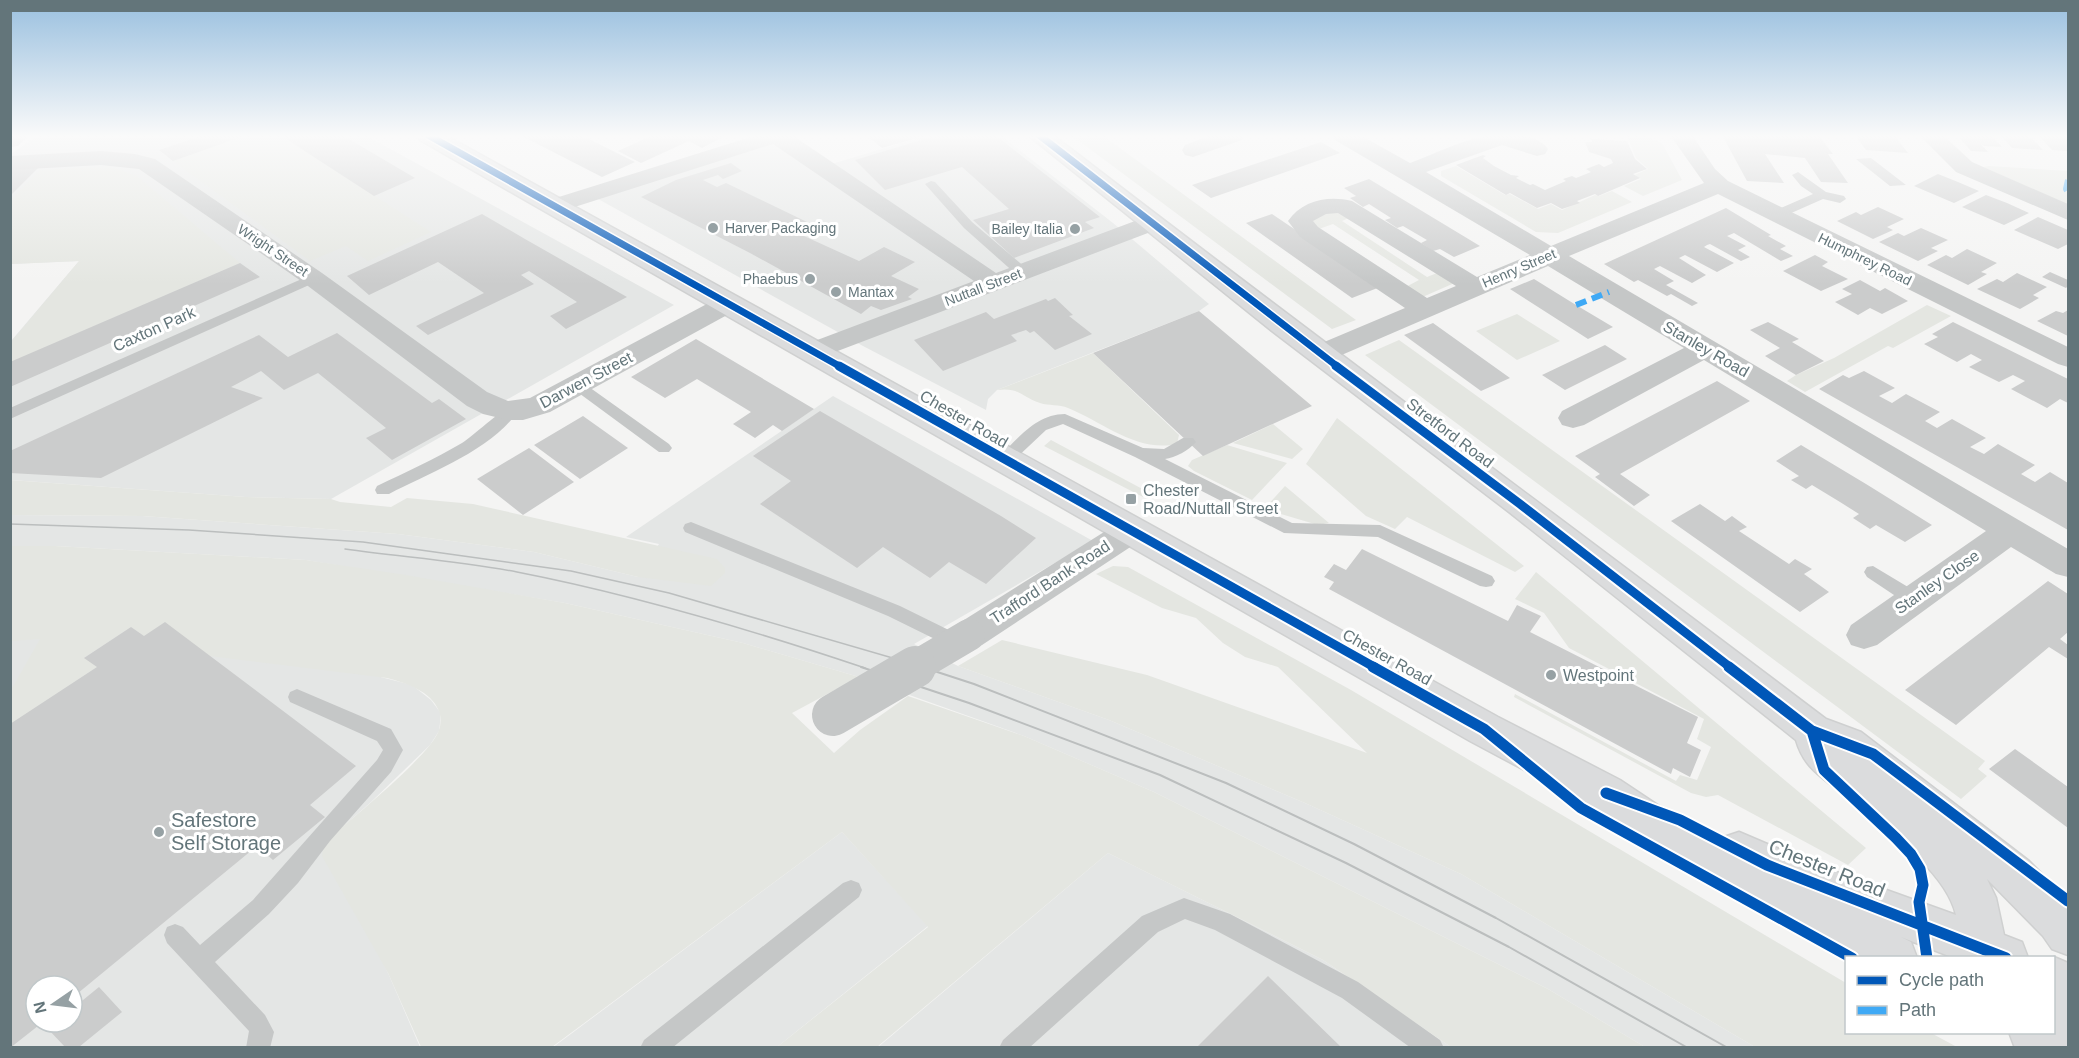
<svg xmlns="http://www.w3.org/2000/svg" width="2079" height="1058" viewBox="0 0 2079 1058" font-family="Helvetica,sans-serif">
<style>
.built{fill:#e4e6e5;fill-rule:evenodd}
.green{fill:#e4e6e1}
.building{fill:#cbcccc}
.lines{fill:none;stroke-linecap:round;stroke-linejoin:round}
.primary-casing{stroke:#cfd0d0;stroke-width:3}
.service{fill:#c5c7c7;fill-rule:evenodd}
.minor{fill:#c5c7c7;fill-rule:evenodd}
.primary{fill:#dbdcdd;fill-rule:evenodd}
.tram-far1{stroke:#bbbebe;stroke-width:1.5}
.tram{stroke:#bbbebe;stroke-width:2}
.minor-bridge-far1{stroke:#c5c7c7;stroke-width:32}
.minor-bridge{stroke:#c5c7c7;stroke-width:42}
.quiet{stroke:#3fa9f5;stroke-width:6;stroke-dasharray:11 6;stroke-linecap:butt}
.cycleway-far2-casing{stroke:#fff;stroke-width:10}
.cycleway-far1-casing{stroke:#fff;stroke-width:13}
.cycleway-casing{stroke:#fff;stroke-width:15}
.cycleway-far2{stroke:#0057b8;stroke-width:7}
.cycleway-far1{stroke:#0057b8;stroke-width:9}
.cycleway{stroke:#0057b8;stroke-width:11}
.poi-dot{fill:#96a1a4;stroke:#fff;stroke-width:2}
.labels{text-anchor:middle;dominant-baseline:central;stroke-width:6;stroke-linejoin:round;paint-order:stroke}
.far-poi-label{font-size:14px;fill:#63757a;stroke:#fff;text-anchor:start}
.far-street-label{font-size:14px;fill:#63757a;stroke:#fff}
.street-label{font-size:16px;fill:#63757a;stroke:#fff}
.poi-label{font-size:16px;fill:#63757a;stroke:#fff;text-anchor:start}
.near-poi-label{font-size:20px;fill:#63757a;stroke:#fff;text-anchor:start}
.near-street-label{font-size:20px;fill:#63757a;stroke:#fff}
</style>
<rect width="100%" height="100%" fill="#f4f4f3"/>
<path class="built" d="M38 135H365L674 305 331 499 246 497 11 480V341L79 261 11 264V154Z
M929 135H1000L1113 223 1209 304 1199 311 997 390 988 399 986 410 863 346 591 195 775 138 818 168Z
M833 396 1093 541 914 644 958 666 1109 720 1305 803 1461 874 1755 1047H1645L1548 989 1154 792 1024 736 859 677 743 643 565 603 306 560 55 546H11L10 515 142 516 398 534 534 552 638 577 659 544 626 537Z
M11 620 165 622 412 685 431 700 440 712V723L439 731 430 745 370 803 325 842 388 973 420 1047 11 1048ZM36 986H72V1022H36Z
M842 832 928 926 777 1047 552 1048Z
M1108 853 1323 960 1451 1047 877 1048Z"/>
<path class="green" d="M244 135H280L431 232 368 261 346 246 310 261 173 161Z
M1071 135H1102L1356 320 1332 329Z
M1627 136 1646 137 1662 143 1682 180 1643 196 1624 186 1641 179 1635 175 1648 169 1636 158Z
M108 166 137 176 240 263 11 362V342L79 261 11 264V200L40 170Z
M1456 166 1505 195 1510 194 1538 209 1551 204 1562 210 1595 195 1599 196 1612 191 1632 202 1558 233 1536 232 1441 176V171Z
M1989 166 2068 171V205L1983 167Z
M1333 211 1355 215 1342 221 1427 277 1442 271 1459 281 1418 299 1402 289 1419 280 1333 224 1316 230 1309 220Z
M1927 305 1951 316 1893 348 1888 346 1805 392 1787 381 1796 375 1834 358Z
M1517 314 1560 341 1517 360 1476 331Z
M1399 340 1985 761 1978 769 1987 776 1961 799 1365 355Z
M1093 353 1179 435 1177 444C1137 453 1103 422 1068 408 1059 404 1049 406 1040 403 1021 397 1020 387 997 390Z
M1337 418 1524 566 1515 572 1407 517 1395 529 1366 516 1306 464Z
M1273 424 1303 449 1292 459 1233 443Z
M1051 440 1148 492 1143 497 1044 446Z
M1227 445 1287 463 1252 500 1194 471 1188 466 1192 460Z
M10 480 246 497 331 499 340 502 391 507 407 498 473 504 717 559 725 568V573L711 586 638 577 534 552 398 534 142 516 11 515Z
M1285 486 1329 523 1318 525 1264 509Z
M11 546H55L306 560 400 574 565 603 743 643 859 677 792 713 834 753 860 730 908 696 1024 736 1154 792 1548 989 1645 1047H1451L1323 960 1108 853 877 1047H777L928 927 842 832 552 1047H421L388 973 322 856 324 842C347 823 432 754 439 730 441 725 441 716 439 711 431 691 406 683 387 678L209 656 144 636 131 627 85 657 97 667 11 724V690L40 639 11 641Z
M1113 566 1128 567 1351 690 1846 983V1032L1931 1033 1957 1047H1755L1461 874 1305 803 1109 720 958 666 1002 640 1147 675 1367 753 1278 667 1245 657 1223 643 1196 618 1162 608 1096 574Z
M1536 572 1866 848 1848 865 1718 795 1706 797 1691 793 1514 697 1515 694 1676 781 1680 775 1697 780 1711 747 1697 739 1704 719 1569 648 1544 613 1515 599Z"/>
<path class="building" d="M204 135 244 136 173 161 159 150Z
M280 135H342L415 178 374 196Z
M520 135H581L635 162 602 177Z
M653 135H719L723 137 702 148 689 141 641 163 618 151Z
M866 135H924V136L882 148Z
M938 135H995L1100 217 1085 222 1094 228 1014 258 973 220 1009 209 962 167 885 190 855 160Z
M1722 135 1819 136 1833 154H1828L1848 183 1821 182 1805 158 1765 154 1784 183 1747 181Z
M1855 135H1894L1908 153 1866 150Z
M1957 135H1991L2002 147 1984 146 1980 143 1988 152 1971 151Z
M2000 135H2029L2043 150 2012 148Z
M2038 135H2068V151L2052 150Z
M1591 139 1627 141 1635 159 1647 169 1633 174 1640 178 1598 196 1595 194 1577 201 1580 203 1562 209 1551 203 1537 208 1510 193 1506 195 1456 165 1483 155 1486 156 1483 158 1494 166 1511 175 1519 176 1516 178 1530 185 1533 184 1545 190 1566 181 1563 179 1572 176 1576 178 1591 172 1586 169 1599 164 1604 167 1613 163 1611 159 1589 152 1585 142H1592Z
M1321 142 1340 153 1211 198 1192 185Z
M1871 158 1906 185 1890 186 1856 159Z
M731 163 742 171 723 179 718 175 703 180 717 187 726 183 807 222 793 231 859 261 884 247 915 262 891 276 919 289 908 297 912 299 881 310 871 306 861 314 750 253 641 197 676 180Z
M41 165 10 196V167Z
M1938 174 1958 182 1979 191 1954 203 1914 186Z
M1369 179 1480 246 1454 257 1440 249 1433 251 1421 243 1427 240 1403 226 1397 228 1385 220 1391 218 1369 204 1363 207 1350 198 1356 196 1344 188Z
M1986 195 2007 203 2029 213 2004 225 1962 207Z
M1878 207 1904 219 1887 227 1893 230 1873 239 1837 221 1856 212 1861 215Z
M1726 208 1771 235 1768 236 1786 246 1780 249 1793 256 1781 261 1734 233 1727 236 1746 246 1738 250 1750 257 1741 261 1710 244 1707 245 1704 247 1734 263 1717 272 1685 255 1679 258 1706 275 1692 283 1660 266 1654 269 1674 281 1666 285 1698 303 1692 306 1671 294 1667 296 1638 280 1634 282 1604 264Z
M482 214 525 239 627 297 566 329 550 316 577 302 529 271 521 275 534 284 428 335 416 326 484 293 438 262 369 295 347 276Z
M1272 214 1380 287 1352 298 1246 223Z
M2038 217 2068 230V244L2058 249 2014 230Z
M1921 228 1948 240 1931 248 1938 251 1918 261 1879 242 1898 233 1904 236Z
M1967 249 1997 263 1981 272 1987 274 1968 285 1927 265 1946 255 1952 258Z
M1815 255 1828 262 1822 266 1848 279 1821 291 1783 271Z
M240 263 260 277 10 387V362Z
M2050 272 2068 280V286L2066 288 2042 277Z
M2017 273 2047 287 2033 295 2039 298 2020 309 1977 289 1997 279 2003 282Z
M1534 279 1576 305 1613 327 1588 339 1510 289Z
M1860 280 1880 291 1885 288 1908 301 1882 314 1870 308 1858 315 1835 302 1852 294 1842 289Z
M1055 298 1073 315 1069 316 1092 334 1055 350 1034 331 1030 333 1026 330 1011 335 1017 341 943 371 914 340 986 312 994 319 1046 299 1048 301Z
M2068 310V336L2037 321 2056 311 2063 313Z
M1199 311 1312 406 1203 456 1093 353Z
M1768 322 1799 339 1792 342 1824 361 1796 375 1765 356 1780 348 1750 330Z
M1953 322 2068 379V403L2060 399 2047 408 2011 389 2025 381 2013 375 1999 382 1969 367 1982 360 1971 354 1957 362 1924 344 1938 337 1932 334Z
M1433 323 1510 378 1481 391 1404 335Z
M337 333 432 403 439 399 466 419 392 460 366 438 386 428 318 373 284 390 261 371 231 387 263 398 101 478 10 473V451L259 335 288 357Z
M696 339 814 409 782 431 773 425 755 438 733 424 751 412 697 379 665 398 631 377Z
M1605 345 1627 359 1565 390 1542 375Z
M1864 371 1895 388 1879 396 1892 403 1906 394 1940 412 1925 421 1937 428 1952 419 1986 438 1970 447 1984 454 1998 444 2035 465 2021 474 2035 482 2050 472 2068 483V530L1819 389 1843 375 1849 378Z
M1717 381 1750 401 1620 474 1650 495 1634 506 1595 477 1600 474 1575 456Z
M820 411 1001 516 1036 538 986 584 949 562 930 578 883 547 857 568 760 504 791 481 753 456Z
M583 416 628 448 580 479 534 445Z
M1801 445 1866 484 1932 525 1905 542 1876 525 1870 529 1853 518 1859 514 1840 502 1812 485 1806 489 1791 480 1799 476 1776 461Z
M529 448 574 482 523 515 477 479Z
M1700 504 1725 521 1732 516 1747 527 1739 531 1789 564 1795 559 1812 569 1804 574 1829 592 1800 612 1671 521Z
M1362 549 1508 621 1517 605 1541 616 1530 632 1698 717 1687 743 1701 750 1690 777 1673 768 1671 774 1329 589 1334 582 1324 577 1334 564 1346 570Z
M2048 581 2068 594V632L2060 639 2068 645V659L2049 647 1956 725 1905 690Z
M165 622 356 766 310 805 325 817 273 860 257 846 72 998V986H36V1022H43L10 1048V724L97 667 84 658 131 627 144 636Z
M2015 749 2068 787V828L1989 769Z
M1268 976 1341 1047H1197Z
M99 987 122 1012 79 1047H65L48 1029 56 1022H72V1009Z"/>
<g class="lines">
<g class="primary-casing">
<path id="primary" d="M417 135H445L1498 717 1620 780 1695 830 1721 844 1724 837 1739 832 1814 864 1956 915C1946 869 1875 821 1840 792 1819 775 1804 767 1796 740L1509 512 1272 331 1028 135H1053C1309 333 1569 524 1826 719L1861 732 2029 861 2068 900V955L2052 949 2043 936 1987 879 1996 898 2004 935 2022 942 2028 958H1954L1901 937 1911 942 1917 958H1849L1665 858 1592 806 1470 741 420 140Z
M2054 957 2068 963V1048H2015L2009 1032H2054Z"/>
</g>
<path class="service" d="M1798 172 1826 192 1844 196 1846 199 1840 203 1823 199 1780 218H1772V212L1813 194 1801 186 1792 175Z
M931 181 935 182 972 222 1027 269 1028 272 1027 275H1017L964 228 925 184Z
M313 274 319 278 318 281 10 419V408Z
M577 380 582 382 669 444 672 448 669 452H659L572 388 570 385 572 382Z
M511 406 516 408 518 411C492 450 429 473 389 494H377L375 490 377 486C406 472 435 459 462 443 474 435 502 409 511 406Z
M1065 414 1143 448 1164 449 1183 438H1193L1196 442C1189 450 1175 458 1165 459L1292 523 1380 525 1492 576 1495 581 1492 586 1486 587 1480 586 1378 537 1284 533 1135 457 1063 424 1046 430 1010 464H1000L997 460 1000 456C1018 438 1037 414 1065 414Z
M691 522 900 606 963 637 966 642 963 647 957 649 951 647 888 616 685 532 683 528 685 524Z
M1873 566 1918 593 1921 598 1918 603 1912 605 1906 603 1867 577 1864 572 1867 567Z
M297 689 391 729 403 750 391 772 330 841 298 883 269 914 215 962 265 1015 274 1032 270 1048H246L249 1031 167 943 164 935 167 927 175 924 183 927 200 945 253 900 377 760 383 750 377 741 290 702 288 697 290 692Z
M851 880 859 883 862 890 859 897 672 1048H640L644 1040 843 883Z
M1184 898 1230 914 1358 982 1440 1040 1444 1048H1411L1342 998 1215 930 1185 919 1158 932 1029 1048H999L1003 1040 1142 916Z"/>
<path class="minor" d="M10 135H29L18 146 10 147Z
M757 135H792L996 273 1143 218 1152 216 1161 218 1164 223 1161 228 814 360 804 357 800 351 804 345 974 281 773 144 562 211 554 213 546 211 542 206 546 201Z
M1212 135H1245L1242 140 1193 157 1185 155 1182 150 1185 145Z
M1332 135H1360L1410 163C1434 154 1460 141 1486 136 1503 132 1537 133 1548 149L1545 154 1537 156 1502 145 1426 172 1551 246 1704 183 1670 135H1692L1715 169 1728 181 2068 347V367L2058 364 1718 194 1569 256 2068 549V577L2056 574 2011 547 1877 645 1864 649 1851 645 1846 635 1851 625 1986 531 1704 360 1584 425 1573 428 1562 425 1558 418 1562 411 1684 348 1548 266 1330 360 1320 363 1310 360 1306 354 1310 348 1405 308 1300 237 1288 221C1302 200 1329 195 1352 201L1477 277 1530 255 1335 140ZM1338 213 1456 286 1427 298 1318 227 1313 221 1326 214Z
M1919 135H1943L1972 162 2068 204V220L1956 172Z
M101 151 135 154 155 159 322 273 487 392 508 401 530 398 720 297 729 295 738 297 742 303 738 309 550 412 523 420H508L483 414 467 406 304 283 139 169 101 165 10 170V156Z
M1132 518 1144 522 1149 530 1144 538 982 645 969 649 956 645 951 635 956 625 1120 522Z"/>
<use href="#primary" class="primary"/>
<path class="tram-far1" d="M10 524 189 530 363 542 571 571 669 593 927 668
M345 549C402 557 461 561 517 572 635 595 752 630 865 668"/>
<path class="tram" d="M861 667 969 703 1160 775 1346 863 1509 947 1688 1048
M922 667 974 684 1226 783 1354 844 1496 918 1728 1048"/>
<path class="minor-bridge-far1" d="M913 668 969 635"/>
<path class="minor-bridge" d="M833 715 915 667"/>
<path class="quiet" d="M2068 180 2066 189 2068 192
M1576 305 1609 292"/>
<g class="cycleway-far2-casing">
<path id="cycleway-far2" d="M428 135 841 367
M1039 135 1338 367"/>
</g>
<g class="cycleway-far1-casing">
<path id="cycleway-far1" d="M839 366 1376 668
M1336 366 1520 504 1731 668"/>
</g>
<g class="cycleway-casing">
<path id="cycleway" d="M1373 667 1484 729 1581 808 1852 958
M1729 667 1812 731 1873 754 2068 901
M1812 731 1824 770 1896 838 1911 854 1920 869 1923 885 1919 902 1927 958
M1606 793 1680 820 1767 865 2006 958"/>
</g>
<use href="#cycleway-far2" class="cycleway-far2"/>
<use href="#cycleway-far1" class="cycleway-far1"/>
<use href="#cycleway" class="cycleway"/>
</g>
<linearGradient id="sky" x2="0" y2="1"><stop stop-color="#9ac0df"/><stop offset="0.48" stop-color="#fafafa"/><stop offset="1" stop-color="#fafafa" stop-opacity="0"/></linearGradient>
<rect width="2079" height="284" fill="url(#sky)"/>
<g class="poi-dot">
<circle cx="713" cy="228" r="6"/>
<circle cx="1075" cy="229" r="6"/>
<circle cx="810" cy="279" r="6"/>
<circle cx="836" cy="292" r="6"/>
<rect x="1125" y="493" width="12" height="12" rx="3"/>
<circle cx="1551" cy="675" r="6"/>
<circle cx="159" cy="832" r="6"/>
</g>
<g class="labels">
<g class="far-poi-label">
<text x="725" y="228">Harver Packaging</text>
<text x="1063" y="229" text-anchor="end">Bailey Italia</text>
<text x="798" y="279" text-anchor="end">Phaebus</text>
<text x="848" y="292">Mantax</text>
</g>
<g class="far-street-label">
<text transform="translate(273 250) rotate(34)">Wright Street</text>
<text transform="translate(1865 259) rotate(26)">Humphrey Road</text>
<text transform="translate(1519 268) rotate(-23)">Henry Street</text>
<text transform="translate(983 287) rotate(-21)">Nuttall Street</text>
</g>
<g class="street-label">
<text transform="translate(154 329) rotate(-24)">Caxton Park</text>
<text transform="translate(1706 349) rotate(30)">Stanley Road</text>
<text transform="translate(586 380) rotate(-28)">Darwen Street</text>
<text transform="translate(964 419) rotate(30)">Chester Road</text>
<text transform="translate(1450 433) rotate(37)">Stretford Road</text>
<text transform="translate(1050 582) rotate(-33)">Trafford Bank Road</text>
<text transform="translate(1937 582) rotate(-35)">Stanley Close</text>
<text transform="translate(1387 657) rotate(29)">Chester Road</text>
</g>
<g class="poi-label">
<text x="1143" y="490">Chester<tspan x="1143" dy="18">Road/Nuttall Street</tspan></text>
<text x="1563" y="675">Westpoint</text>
</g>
<g class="near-poi-label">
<text x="171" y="820">Safestore<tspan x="171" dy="23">Self Storage</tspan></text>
</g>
<g class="near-street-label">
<text transform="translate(1827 868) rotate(22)">Chester Road</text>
</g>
</g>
<rect width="2079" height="1058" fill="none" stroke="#63757a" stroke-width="24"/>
<rect x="1845" y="956" width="210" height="78" fill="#ffffff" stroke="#c1c8ca" stroke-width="1.5"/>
<rect x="1857" y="976" width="30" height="9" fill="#0057b8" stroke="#c1c8ca" stroke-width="1.5"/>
<text x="1899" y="986" font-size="18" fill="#63757a">Cycle path</text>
<rect x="1857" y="1006" width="30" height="9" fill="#3fa9f5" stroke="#c1c8ca" stroke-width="1.5"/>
<text x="1899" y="1016" font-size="18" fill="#63757a">Path</text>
<g transform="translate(54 1004) rotate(256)"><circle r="28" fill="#ffffff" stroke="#c1c8ca" stroke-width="1.5"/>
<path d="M0-4.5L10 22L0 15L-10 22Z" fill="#96a1a4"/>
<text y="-9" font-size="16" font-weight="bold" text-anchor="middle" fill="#63757a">N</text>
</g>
</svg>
